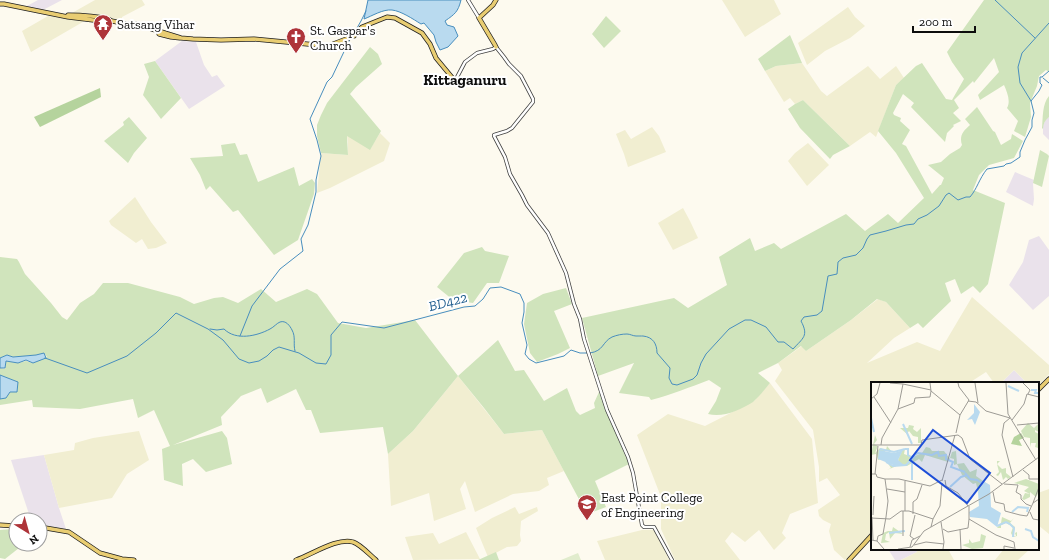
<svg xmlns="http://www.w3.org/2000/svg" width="1049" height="560" viewBox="0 0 1049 560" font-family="'Zilla Slab',serif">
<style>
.industrial{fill:#eae2eb}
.farmland{fill:#f1eed1}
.green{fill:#d0e4bc}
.forest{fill:#b5d39d}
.pitch{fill:#e1eccd}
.water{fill:#b9daef;stroke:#488ebe}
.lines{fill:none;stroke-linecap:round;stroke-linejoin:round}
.stream{stroke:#488ebe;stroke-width:1}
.minor-casing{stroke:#404040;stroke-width:4}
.major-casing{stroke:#1e1e1e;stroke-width:5}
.minor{stroke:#fff;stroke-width:2.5}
.major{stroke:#e9cd72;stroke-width:3.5}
.labels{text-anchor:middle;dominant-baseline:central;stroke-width:4;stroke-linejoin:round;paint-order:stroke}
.poi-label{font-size:13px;fill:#0d0d0d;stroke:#fff;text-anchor:start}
.water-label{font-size:14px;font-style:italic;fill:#246191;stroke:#fff}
.quarter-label{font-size:15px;font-weight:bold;fill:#0d0d0d;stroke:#fff}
.inset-river{fill:none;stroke:#b9daef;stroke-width:2}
.inset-road{fill:none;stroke:#9d9b95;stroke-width:1}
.view{fill:#1d4ed8;fill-opacity:0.15;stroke:#1d4ed8;stroke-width:2}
.inset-edge{fill:none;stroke:#0d0d0d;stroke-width:2}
</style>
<rect width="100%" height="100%" fill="#fdfaef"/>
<path class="industrial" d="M38 0H62L43 10 27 6Z
M182 41 196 42 204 65 212 77 217 75 225 86 189 109 155 61Z
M1049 117V140L1043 134V125L1046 119Z
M1015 172 1034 180 1033 184 1034 199 1033 206 1006 192Z
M1039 236 1049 250V296L1033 310 1009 285 1023 262 1029 240Z
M1014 370 1027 383H1001Z
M44 455 59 508 66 529 40 524V520H31L11 460Z
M888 549H916L917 552 901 560H895Z"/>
<path class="farmland" d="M95 0H142L145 5 122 17V20L98 15 72 13Z
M722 0H774L781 14 745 37Z
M848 7 855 17 865 26 850 38 825 51 807 65 798 43Z
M48 16 88 19 31 52 22 31Z
M802 63 821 91 827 96 868 66 880 79 896 66 904 78 896 85 876 137 870 132 850 146 803 100 795 104 790 98 784 102 765 71 776 66Z
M652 127 659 136 666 152 628 167 624 154 616 134 625 130 631 139Z
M380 133 390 143 384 161 330 188 317 193 321 153 348 155V142L347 135 370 149Z
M808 143 829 165 807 186 788 161 795 153Z
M135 197 151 222 167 243 156 248 148 249 142 239 136 243 111 225 109 221Z
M683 208 690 221 698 238 673 250 658 223Z
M972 297 1049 365V374L1038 386V383H1027L1014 370 1001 383H994L986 372 969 383H872V440L870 441 872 445V533L845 560 834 550 829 531 831 524 823 520 819 516 818 510 840 495 827 478 819 482V467L813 430 775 381 782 370 778 363 802 346 806 351 851 320 878 299 886 302 910 328 894 338 867 363 917 342 940 351Z
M458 376 504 434 542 430 564 471 547 478 549 485 539 491 513 494 475 512 465 481 460 489 466 509 434 521 429 493 391 506 388 454 413 431Z
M770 383 812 439 818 503 790 514 782 533 786 538 774 550 759 530 745 542 732 532 725 541 740 560H675L661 529V497L637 435 668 414 705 426 754 401Z
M139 431 149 460 127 474 112 498 59 508 44 455 74 450 75 443 93 438Z
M1049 489V534L1038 525V493Z
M515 507 519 514 537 507 538 511 521 521 520 535 521 541 517 546 507 547 488 557 476 528 492 518Z
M642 530H653L656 532 669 560H605L597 541Z
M466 532 480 559 413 560 405 537 433 533 439 544Z
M916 549H948L954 560H901L917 552Z
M1004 549H1030L1018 560H995Z"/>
<path class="green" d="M984 0H1049V72L1046 70 1039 76 1037 86 1030 103 1031 117 1025 137 1014 131 1018 121 1007 108C1011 101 1007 92 1004 85L980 100 978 95 999 72 994 58 974 83 973 81 954 100 959 108 953 113 961 121 953 125 954 126 947 133 945 142 911 107 914 103 903 94 893 113 894 115 901 118 900 121 910 130 902 144 906 146 932 194 940 185H941L944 178 928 165 941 162 950 154 960 148 962 145C959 136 963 131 970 125L965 119 977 107 993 131 995 132 1001 145 1011 139 1012 134 1023 141 1014 158 989 165 979 175 973 190 1005 203 988 284 980 293 973 286 961 294 955 279 945 283 951 301 923 328 918 323 910 328 886 302 877 299 851 320 806 351 801 346 778 363 758 373 770 383C765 389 759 397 753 402 740 410 723 418 708 414L716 401 721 388 709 380C690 387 671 395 651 400L649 397 619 393 634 363 598 376 582 318 674 298 688 308 727 285 719 257 750 238 755 251 774 243 781 249 846 214 865 231 888 214 898 223 924 198 896 153 878 131 896 85 916 66 922 63 946 99 952 100 964 79 952 62 947 52Z
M606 16 621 31 604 48 592 34Z
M790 35 802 63 776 66 765 71 758 59Z
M370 47 378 54 382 64 356 87 350 94 381 131 370 150 347 136 348 155 321 153 317 136V125L321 115 327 103Z
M155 61 181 98 161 119 143 95 149 77 144 64Z
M1049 96V117C1045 120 1043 124 1043 129L1042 128C1043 118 1042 104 1049 96Z
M803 100 850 146 833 155 830 159 800 128 788 109 795 104Z
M129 117 147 138 134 153 128 163 104 141 124 125 123 122Z
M235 143 240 155 247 154 258 182 294 167 299 186 312 179 315 183 314 194 298 240 274 255 238 210 233 212 210 186 206 190 200 175 190 158 223 156 221 145Z
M1040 150 1047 154 1049 156 1042 187 1033 183Z
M482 247 485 251 509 256 499 283H487L473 303 453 300 437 287 464 253Z
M0 257 17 259 19 262 25 274 51 303 62 317 67 320 80 303 94 294 103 283H128L180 297 194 304 214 298 223 297 238 303 261 289 276 302 307 289 317 294 338 323 366 328 415 320 458 376 498 340 515 371 524 370 544 401 567 388 576 411 580 415 595 408 594 403 599 392 609 418 629 464 595 481 606 507 585 515 581 503 542 430 504 434 484 408 458 376 413 431 388 454 383 427 320 433 311 410H306L296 389 267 403 261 388 241 396 221 417 222 425 173 445 222 431 227 438 232 464 206 472 193 459 182 464 183 486 164 480 162 449 170 446 154 410 138 418 133 399 80 409 33 407 32 400 0 405V399L6 398 10 392H17L18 382 0 375V368L5 369 6 361 18 363 26 361 33 363 47 357 44 353 36 355 13 357 7 355 0 358Z
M566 288 572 304 554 311 570 348 558 354 537 362 530 353 524 324 527 303 543 294Z
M12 529 16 539V544H18L19 548 5 559 0 558V530Z
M496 552 499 560H478Z"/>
<path class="forest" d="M100 88 101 97 40 127 34 117Z"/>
<path class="pitch" d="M578 553 581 560H561Z"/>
<path class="water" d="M368 0H461C458 12 455 14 445 21L447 25 454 27 458 36 448 47 440 50 436 42 434 35 424 23 421 24C413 19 401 11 392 10 383 9 372 16 364 19Z
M44 353 46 358 33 363 26 360 18 363 6 361 5 368H0V358L7 355 13 357 36 355Z
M0 375 18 382 17 392H10L6 398 0 399Z"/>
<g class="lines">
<path class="stream" d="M995 0 1035 38
M353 35 361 21 366 11
M1043 78 1049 83
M1031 101 1020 83 1018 67 1022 53 1049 23
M210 329 217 330 224 329C236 341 257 336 270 329 274 327 277 323 280 322 286 320 290 326 292 330 296 337 293 344 295 351
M240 336 252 306 280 269 303 251 301 239 308 225 316 192V180L321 156 317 140 310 119 327 82 332 77 350 39
M590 353C604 351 602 342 612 337 617 335 622 334 627 334 630 334 633 336 636 336 639 336 641 336 643 336 653 337 657 344 657 353L670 368 669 378 672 384 677 385 693 379 697 375 701 363 706 354 729 329 745 320H751L766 327 778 342H784L793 349C803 338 809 336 801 321L804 317 817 315 822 311 828 276 837 274 838 262 843 258 856 255 863 248 867 239 870 235 886 231 906 225 914 224 918 219 927 215 939 206 946 195 949 193 958 200 966 197H970C977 189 979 179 987 169L1004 166 1006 164 1011 163 1020 157V152L1025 140 1032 127V120L1034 113 1031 101 1039 91 1042 85 1040 83V77H1042L1049 71
M45 358 87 373 127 356 156 333 176 313 208 329 223 340 239 359 249 363 259 361 267 356 273 350 279 347 299 353 316 363 326 364 331 355V335L342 322 384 328 464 307 475 306 483 299 490 288 501 287 520 294 524 303V312L522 323 527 345 525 354 529 359 536 363 564 356 571 350 580 353H587"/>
<g class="minor-casing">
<path id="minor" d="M468 0 479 18
M455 81 465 62 477 53 493 49 496 47 504 57 509 64 521 76 533 99V102L512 128 507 131 494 135V136L505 157 510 174 522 195 527 205 548 233 566 273 574 304 580 319 584 339 607 410 628 457 633 473 642 525 644 527H654L672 560"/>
</g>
<g class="major-casing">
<path id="major" d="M0 4H4L68 17 109 22 112 21 132 25 136 24 181 38 193 39 221 40 254 39 328 46 354 36 362 27 387 17 395 18 422 33 430 44 436 58 455 81
M68 15C77 15 106 16 112 21
M159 34 171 37 180 38
M496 47 495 45 479 18 493 5 496 0
M1038 390 1049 379
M0 525 16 526
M40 527 69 532 100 553 122 559 134 560
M296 560C311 555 338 537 353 542 360 544 370 555 376 560
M849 560 872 535"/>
</g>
<use href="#minor" class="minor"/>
<use href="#major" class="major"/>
</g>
<defs>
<g id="temple-pin" transform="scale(1)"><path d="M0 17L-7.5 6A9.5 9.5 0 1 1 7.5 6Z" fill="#ae3439" stroke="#fff"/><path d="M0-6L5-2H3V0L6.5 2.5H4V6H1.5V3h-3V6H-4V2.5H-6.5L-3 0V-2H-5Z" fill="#fff"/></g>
<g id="church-pin" transform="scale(1)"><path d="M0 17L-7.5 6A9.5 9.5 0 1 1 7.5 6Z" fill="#ae3439" stroke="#fff"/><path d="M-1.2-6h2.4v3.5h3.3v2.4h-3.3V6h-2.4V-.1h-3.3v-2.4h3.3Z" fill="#fff"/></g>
<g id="university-pin" transform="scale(1)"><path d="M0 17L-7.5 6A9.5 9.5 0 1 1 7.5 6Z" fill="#ae3439" stroke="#fff"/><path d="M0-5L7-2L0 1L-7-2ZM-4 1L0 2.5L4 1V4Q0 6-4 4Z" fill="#fff"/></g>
</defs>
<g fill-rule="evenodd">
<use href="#temple-pin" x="103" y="24"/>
<use href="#church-pin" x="296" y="37"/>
<use href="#university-pin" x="587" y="504"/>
</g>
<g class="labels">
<g class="poi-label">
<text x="117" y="24">Satsang Vihar</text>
<text x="310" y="30">St. Gaspar's<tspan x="310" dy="15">Church</tspan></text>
<text x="601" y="497">East Point College<tspan x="601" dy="15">of Engineering</tspan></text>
</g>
<g class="water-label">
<text transform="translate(448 302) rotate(-14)">BD422</text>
</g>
<g class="quarter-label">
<text x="465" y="80">Kittaganuru</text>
</g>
</g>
<g transform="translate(871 382)">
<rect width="168" height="168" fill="#fdfaef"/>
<path d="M157 41 163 46 168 41V50L164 48V50L168 52 167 66 164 65 165 61H160L159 65V56L153 55 150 49ZM38 43 43 44 42 47 46 50 50 46V61H47V55L42 54 38 49 36 52 29 46H37ZM4 53 6 58 3 62 7 64 4 71 9 66 15 68 16 64 21 70 34 67 33 72 42 75 51 71 55 65 59 66 61 69H73L79 77 77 80 54 73 51 80 48 77 36 84 28 83 16 88 20 86 16 80 11 77 7 78 5 72 0 73ZM14 69H31L27 78 29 82 21 83 16 79ZM85 69 86 82 93 81 99 90 106 87 105 94 118 103 111 99 112 102 107 110 105 101 102 102 91 93 86 82 83 83V77L79 76 81 70ZM126 79H129L126 82 131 87 135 86V91L140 95 137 97 135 95 132 98 130 90 127 94 125 93 128 90 126 82ZM155 97 168 102V110L165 115 159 110V115L153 118 151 117 154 111 159 112 153 109 158 105 143 101ZM131 135 140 139 143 136 139 141 144 145 142 154H145L144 151 146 150V154L142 155 140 151 142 145 135 141 130 143V146H126L130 141ZM22 145 32 152 24 151 19 157 18 150 17 151 15 152 14 158 19 160 10 161 12 151 17 149H21ZM110 152 115 154 112 166 101 167 91 163 98 161V157L101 161 109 159Z" fill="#d0e4bc" fill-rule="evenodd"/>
<path d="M150 51 153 56 148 58 151 64 140 62 143 55Z" fill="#b5d39d"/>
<path d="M103 22 109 30 104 43 101 37 96 38 103 31ZM8 68 23 71 32 68 27 78 33 83H22L7 77ZM112 99 119 103 120 125 130 131 126 145 116 137 99 135 98 130 108 124 107 110 111 103 108 100Z" fill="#b9daef"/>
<path class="inset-river" d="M137 4 148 9M160 8H165L164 11H168M0 36 3 50M32 42 41 62M9 67 23 70 34 67M34 67H37V73L40 75 47 71 61 73 67 70 68 74 75 73V77L82 80 80 85 94 90M15 80 22 84 35 83 44 74M94 91 99 97 106 98 109 100M41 98V78M79 105 90 95 96 93M141 130 147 125 157 126 156 130M126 144 135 140 139 142 143 146 142 155M154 147 160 149 162 155 168 159M18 151 34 149"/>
<path class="inset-road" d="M59 1 60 9 89 33M104 1 107 21M135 1 137 32 165 78M152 1 159 8 157 12M32 2 60 8M3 15 20 41M0 17 6 12 9 1M97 19 105 20 115 29 139 36M27 27 43 21 44 16 59 15 60 9M139 36 133 41 131 53 142 95M141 38 153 22 156 12 168 15M146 43 168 41M85 51 89 33 98 18 88 5 87 1M0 63H50L51 58 87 53 91 56 99 77 131 102M10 63 11 56 27 27 32 2 19 1M152 88 158 93V97H168M0 92H5L6 95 14 97H28L59 104 71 98M4 92 7 64M74 98 75 104 87 111 97 124M34 99V129M71 99 84 53M133 102 147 103 145 110 150 113V117L155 122 160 124M16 107 34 110M122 110 124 120 133 122 134 129 149 133 156 134 162 121 168 117M162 121 168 105M98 124V137L125 153 143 160 144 167M159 130 162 137 168 138M42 132V120L46 117 51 103M2 133 3 114M1 135 2 158M0 136 19 137 30 129H38L62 137 60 145M62 137 69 124 71 101M70 140 73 160 72 167M72 147 77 150 97 146 98 137M89 147 90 167M32 154V129M43 157 39 154 44 133M0 158 6 159 13 167M6 159 7 154 12 152 15 135 17 119 14 97M43 163 55 160 73 162M39 165 41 158 49 154M27 167 41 165 53 149 118 112 168 75M133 167V164L143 166"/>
<path class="view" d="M62 48 119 91 96 121 39 78Z"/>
<rect width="168" height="168" class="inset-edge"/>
</g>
<g transform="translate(28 532) rotate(143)"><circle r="19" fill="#ffffff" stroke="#9e9e9e"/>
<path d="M0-3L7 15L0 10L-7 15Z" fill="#ae3439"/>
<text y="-6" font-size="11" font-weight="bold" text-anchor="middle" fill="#0d0d0d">N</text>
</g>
<path d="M913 26v6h62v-6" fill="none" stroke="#0d0d0d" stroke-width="2"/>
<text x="919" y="26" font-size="12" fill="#0d0d0d" stroke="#ffffff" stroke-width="3" paint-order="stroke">200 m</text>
</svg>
